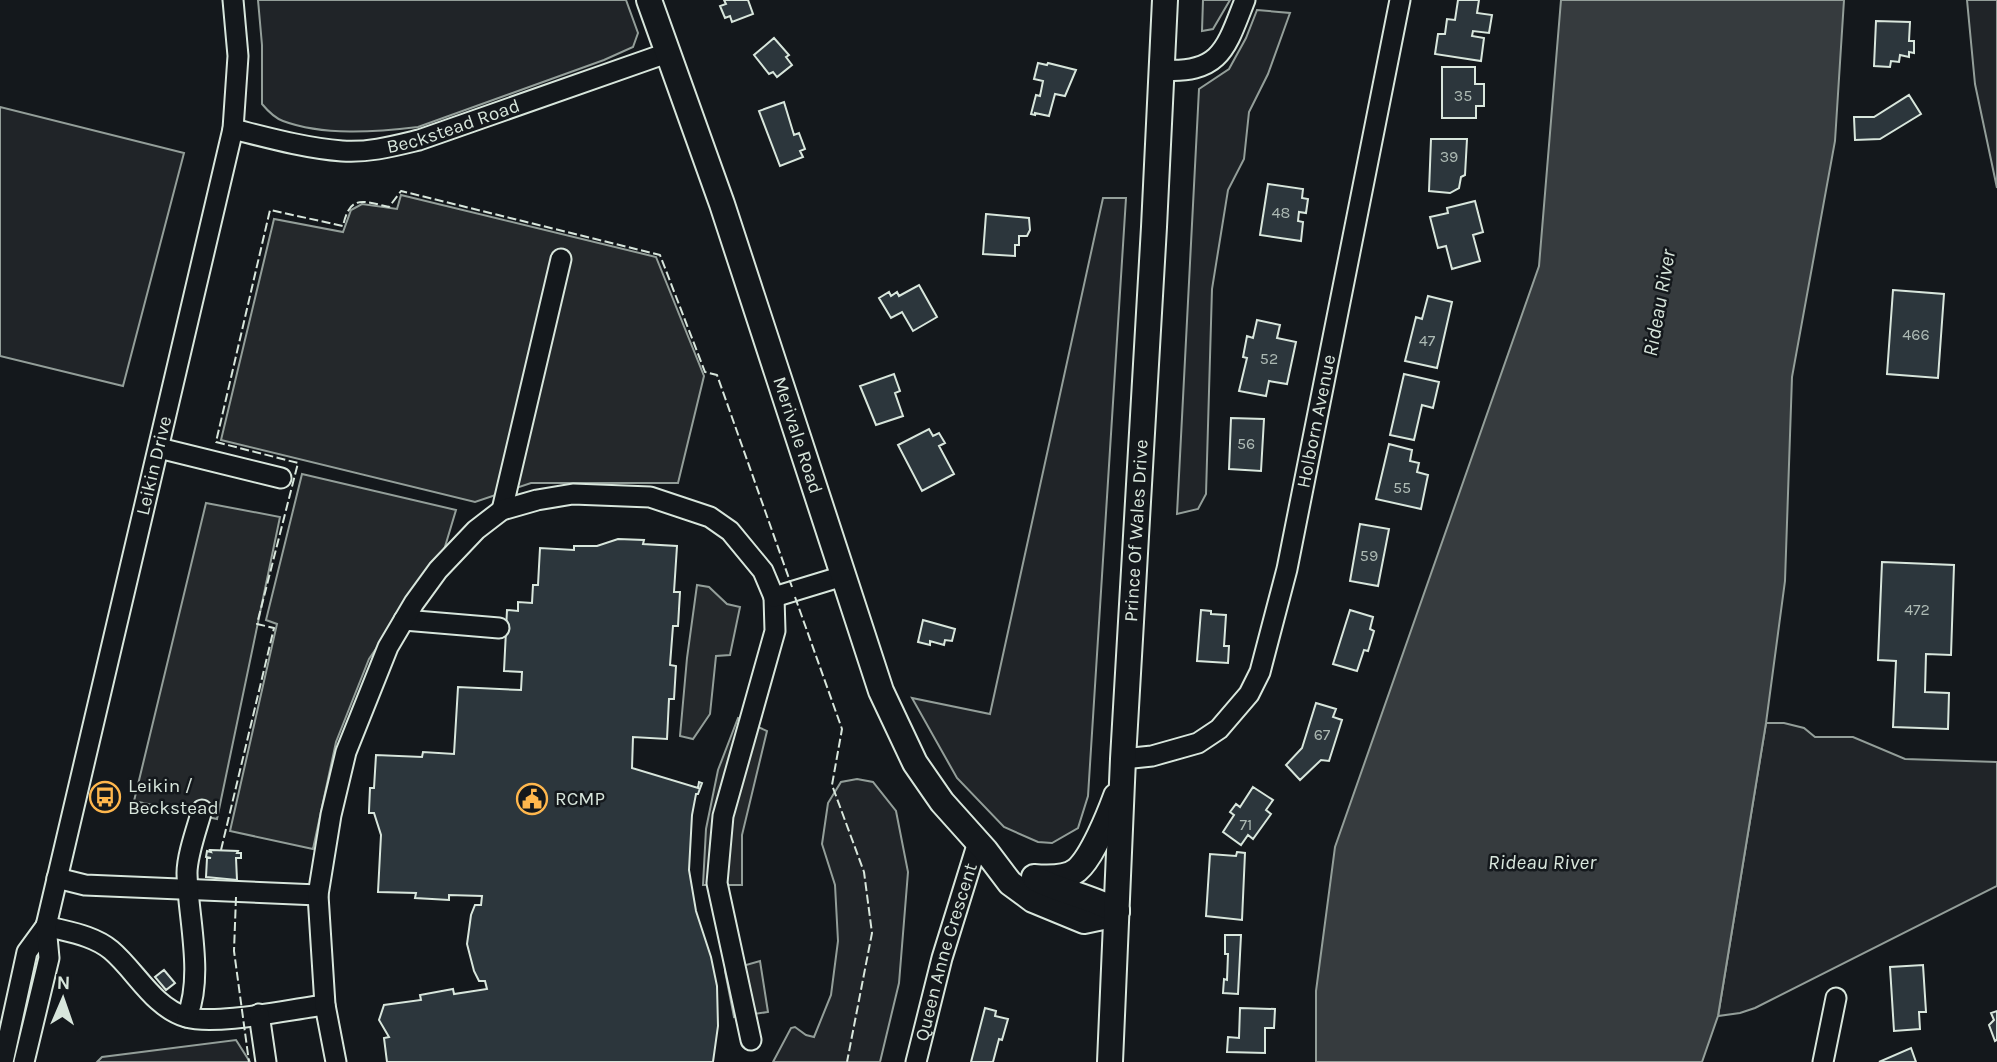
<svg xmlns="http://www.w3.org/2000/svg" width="1997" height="1062" viewBox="0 0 1997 1062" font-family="Karla,sans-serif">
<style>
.green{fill:#202428;stroke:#939e99;stroke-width:2}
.parking{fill:#24282b;stroke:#939e99;stroke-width:2}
.water{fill:#363b3e;stroke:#939e99;stroke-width:2}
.building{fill:#2c363c;stroke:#d8e6dc;stroke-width:2}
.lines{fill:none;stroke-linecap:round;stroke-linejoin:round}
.minor-casing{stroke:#d8e6dc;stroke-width:23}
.major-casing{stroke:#d8e6dc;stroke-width:28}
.minor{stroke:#14181c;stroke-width:19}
.major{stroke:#14181c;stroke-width:24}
.fence{stroke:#d8e6dc;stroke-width:2;stroke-dasharray:9 3.5;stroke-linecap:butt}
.labels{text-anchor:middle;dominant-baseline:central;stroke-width:5;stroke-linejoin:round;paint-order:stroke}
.number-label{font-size:16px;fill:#adbab4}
.street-label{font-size:19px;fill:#d8e6dc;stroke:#14181c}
.poi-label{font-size:19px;fill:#d8e6dc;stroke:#14181c;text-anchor:start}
.water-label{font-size:21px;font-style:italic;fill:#d8e6dc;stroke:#14181c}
</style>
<rect width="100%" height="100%" fill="#14181c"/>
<path class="green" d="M258 0H626L638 33 633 47 604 60 418 127C376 132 323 136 283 121 275 118 267 110 262 104V45Z
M1203 0H1230L1213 29 1202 31Z
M1967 0H1997V188L1975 84Z
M1257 10 1290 13 1268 74 1249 112 1244 159 1228 190 1212 289 1206 494 1198 509 1177 514 1199 89 1229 69 1246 38Z
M0 107 184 153 123 386 0 356Z
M1103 198H1126L1088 796 1078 828 1052 843 1038 842 1004 827 957 778 912 698 990 714Z
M1766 723H1784L1804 728 1815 737H1853L1905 759 1997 762V886L1755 1008 1740 1013 1718 1016Z
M857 779 873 782 896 811 908 872 899 983 880 1062H773L791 1028 795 1027 806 1035 814 1037 831 995 838 941 835 885 822 844 828 803 841 782Z
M236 1040 250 1062H97L102 1057Z"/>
<path class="parking" d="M401 195 656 257 704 376 678 483H531L475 502 221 440 274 219 343 232 351 210 362 204 397 209Z
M302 474 456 510 444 550 369 659 336 742 313 849 230 831 277 624 266 620Z
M206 503 280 517 217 819 134 801Z
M697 585 709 587 727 604 740 607 730 655 716 656 710 714 693 739 680 736 687 658Z
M738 718 767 731 742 835V885H703L706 829 718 770Z
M760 961 768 1012 734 1017 725 971Z"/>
<path class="water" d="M1561 0H1844L1835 141 1792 377 1785 581 1766 723 1718 1016 1702 1062H1316V991L1335 847 1539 266Z"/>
<path class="building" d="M724 0H748L753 14 732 22 730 16 725 18 720 6 726 4Z
M1458 0H1479L1477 13 1492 15 1489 33 1473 31 1472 36 1484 38 1481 61 1435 54 1438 34H1445L1447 19 1455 20Z
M1876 21 1910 22 1909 41H1914V53L1909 52V57L1900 55 1899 62 1891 61 1890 67 1874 66Z
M774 38 789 55 786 57 792 65 777 77 773 72 769 74 754 55Z
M1038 63 1047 65 1048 63 1076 70 1065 96 1055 94 1049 116 1035 113V115L1031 114 1036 95 1040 96 1043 81 1034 79Z
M1442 67H1475V84H1484V106H1476V118H1442Z
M1909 95 1921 114 1880 139 1855 140 1854 117H1874Z
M784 102 794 135 799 133 805 149 800 151 803 157 780 166 759 111Z
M1431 139H1467L1465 175 1461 177 1459 188 1450 193 1429 191Z
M1268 184 1303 189 1302 198 1308 199 1306 213 1299 212 1298 221 1303 222 1301 241 1260 235Z
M1475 201 1483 232 1473 235 1480 261 1452 269 1446 246 1438 248 1430 217 1448 213 1447 208Z
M986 214 1029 218 1030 230 1027 236H1019V245H1015V256L983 254Z
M919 285 937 317 913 331 902 312 891 318 879 298 889 292 891 296 897 292 899 296Z
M1893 290 1944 294 1938 378 1887 374Z
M1428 296 1452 302 1437 368 1405 361 1416 317 1422 319Z
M1257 320 1280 325 1277 338 1296 342 1287 384 1269 381 1266 396 1239 391 1247 358 1243 357 1247 336 1253 338Z
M894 374 900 391 895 393 903 416 876 425 860 386Z
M1404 374 1439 382 1433 408 1422 405 1414 440 1390 435Z
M1231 418 1264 419 1261 471 1229 469Z
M929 429 933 436 939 433 945 443 939 446 954 474 922 491 898 445Z
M1389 444 1412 450 1410 461 1419 463 1417 472 1428 475 1421 509 1376 499Z
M1360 524 1389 529 1378 586 1350 581Z
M618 539 644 540 643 544 677 546 674 592H680L678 626H673L670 665 676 666 674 699H669L667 739 633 737 632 768 698 788 699 782 702 783 698 794H696L692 815 689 870 696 911 711 957 717 986 718 1026 713 1062H387L384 1038 389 1037 379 1020 384 1005 421 1000 420 995 453 989 454 994 487 989 485 981H479L474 971 467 944 471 915 475 905H481L482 896 449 895V900L415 898 416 893 378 892 381 835 374 813H369V811L370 788H374L376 755 422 757 423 752 454 754 458 687 521 690 522 672 504 671 507 610 518 611V602L532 603 533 585H538L540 548 574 550V546H597Z
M1882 562 1954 565 1951 655 1926 654 1925 692 1949 693 1948 729 1893 727 1896 661 1878 660Z
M1201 610 1211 611V614L1226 615 1224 646H1229L1228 663 1197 661Z
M1350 610 1373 617 1370 629 1374 631 1368 651 1364 650 1357 671 1333 664Z
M923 620 955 629 952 641 945 640 944 645 930 641V645L918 642Z
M1316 703 1336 709 1333 717 1342 720 1329 761 1321 760 1300 780 1286 765 1302 748Z
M1253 787 1273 800 1266 810 1271 814 1253 839 1248 835 1241 845 1223 832 1234 815 1230 812 1236 804 1240 807Z
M210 850 238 851 237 853H241V858H236L237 880 206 877 207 858H211L206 857 207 851 211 852Z
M1237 852 1245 853 1242 920 1206 916 1210 854 1236 856Z
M1225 935H1241L1238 994 1223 993 1224 979 1227 980 1228 954H1225Z
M1923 965 1926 1012H1919L1920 1029 1894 1031 1890 967Z
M164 970 175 983 166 990 155 977Z
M985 1008 996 1011 995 1016 1008 1019 1002 1040 999 1039 993 1062H971Z
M1240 1008 1275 1009 1274 1028H1265V1053L1227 1052 1228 1037 1239 1038Z
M1997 1011V1040L1995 1041 1989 1025 1994 1020 1991 1013Z
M1911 1048 1916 1062H1879Z"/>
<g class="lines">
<g class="minor-casing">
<g id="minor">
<path d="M1162 70C1221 74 1226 48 1245 0"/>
<path id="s1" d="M233 129C269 138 305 148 342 151 368 153 394 146 419 140L667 53"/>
<path d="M159 448 281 478"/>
<path d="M502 510 561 259"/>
<path d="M404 620 499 628"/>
<path id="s2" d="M1123 759 1152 756 1198 743 1219 729 1249 694 1260 672 1287 569 1400 0"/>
<path d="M57 878 85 885 318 895"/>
<path d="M46 926C68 932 93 935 111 950 136 971 153 1007 186 1017 216 1026 291 1009 325 1005"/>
<path d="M259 1014 266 1062"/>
<path d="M187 1017C204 975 188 918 187 873 187 855 197 828 202 810"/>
<path d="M751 1040 717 883 723 816 775 631 774 597"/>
<path d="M3 1062 27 952 46 926"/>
<path id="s3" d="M24 1062 49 958 46 926 233 129 238 56 233 0"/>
<path d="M336 1062 325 1005 318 895 331 815 346 752 388 647 414 603 438 570 476 530 502 510 537 500 573 494 650 497 710 517 730 531 763 571 774 597 843 576"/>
<path id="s4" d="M916 1062 942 958 978 842"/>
<path d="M1823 1062 1836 998"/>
</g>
</g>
<g class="major-casing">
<g id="major">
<path id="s5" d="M649 0 722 204 881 691 915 763 942 802 985 850 1010 883 1033 900 1084 921 1103 917 1117 911"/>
<path d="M1034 877C1047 878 1066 879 1077 870 1092 857 1109 815 1116 796"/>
<path d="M1036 879C1062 892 1091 897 1117 911"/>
<path id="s6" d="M1110 1062 1123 759 1154 227 1165 0"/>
</g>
</g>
<use href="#minor" class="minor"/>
<use href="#major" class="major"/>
<path class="fence" d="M795 597 842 729 832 785 864 872 872 933 847 1062
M221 850 274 628 257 624 298 463 216 442 270 210 343 226C350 194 363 201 389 207L401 191 660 255 705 372 717 375 792 587
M236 897 234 951 249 1062"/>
</g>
<defs>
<g id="bus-ring" transform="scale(1.575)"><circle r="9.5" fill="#14181c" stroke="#ffb74d" stroke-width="1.5"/><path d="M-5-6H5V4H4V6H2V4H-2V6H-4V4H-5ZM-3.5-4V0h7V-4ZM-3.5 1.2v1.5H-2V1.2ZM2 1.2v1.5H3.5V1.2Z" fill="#ffb74d"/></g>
<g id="civic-ring" transform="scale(1.575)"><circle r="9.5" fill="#14181c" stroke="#ffb74d" stroke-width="1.5"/><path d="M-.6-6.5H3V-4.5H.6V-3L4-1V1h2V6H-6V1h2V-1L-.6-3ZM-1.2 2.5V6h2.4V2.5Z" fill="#ffb74d"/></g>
</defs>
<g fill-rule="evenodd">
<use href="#bus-ring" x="105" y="797"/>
<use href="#civic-ring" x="532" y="799"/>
</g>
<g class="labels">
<g class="number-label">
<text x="1463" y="95">35</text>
<text x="1449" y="156">39</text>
<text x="1281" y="212">48</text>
<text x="1916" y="334">466</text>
<text x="1427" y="340">47</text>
<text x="1269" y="358">52</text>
<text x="1246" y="443">56</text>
<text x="1402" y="487">55</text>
<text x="1369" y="555">59</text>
<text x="1917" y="609">472</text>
<text x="1322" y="734">67</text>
<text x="1246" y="824">71</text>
</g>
<g class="street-label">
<text stroke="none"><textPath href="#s1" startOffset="226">Beckstead Road</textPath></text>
<text stroke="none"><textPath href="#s2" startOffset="430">Holborn Avenue</textPath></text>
<text stroke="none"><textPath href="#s5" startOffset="460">Merivale Road</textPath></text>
<text stroke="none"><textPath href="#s3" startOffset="612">Leikin Drive</textPath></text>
<text stroke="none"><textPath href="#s6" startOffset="532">Prince Of Wales Drive</textPath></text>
<text stroke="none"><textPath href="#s4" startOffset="114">Queen Anne Crescent</textPath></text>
</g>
<g class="poi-label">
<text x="128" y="786">Leikin /<tspan x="128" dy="22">Beckstead</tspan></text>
<text x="555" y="799">RCMP</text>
</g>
<g class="water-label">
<text transform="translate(1659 303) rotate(-80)">Rideau River</text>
<text x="1542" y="862">Rideau River</text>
</g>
</g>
<g transform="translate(63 999) rotate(2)" stroke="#14181c" stroke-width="5" paint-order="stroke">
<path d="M0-5L12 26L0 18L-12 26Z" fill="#d8e6dc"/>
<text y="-10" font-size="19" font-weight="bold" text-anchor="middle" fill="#d8e6dc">N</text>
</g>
</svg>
